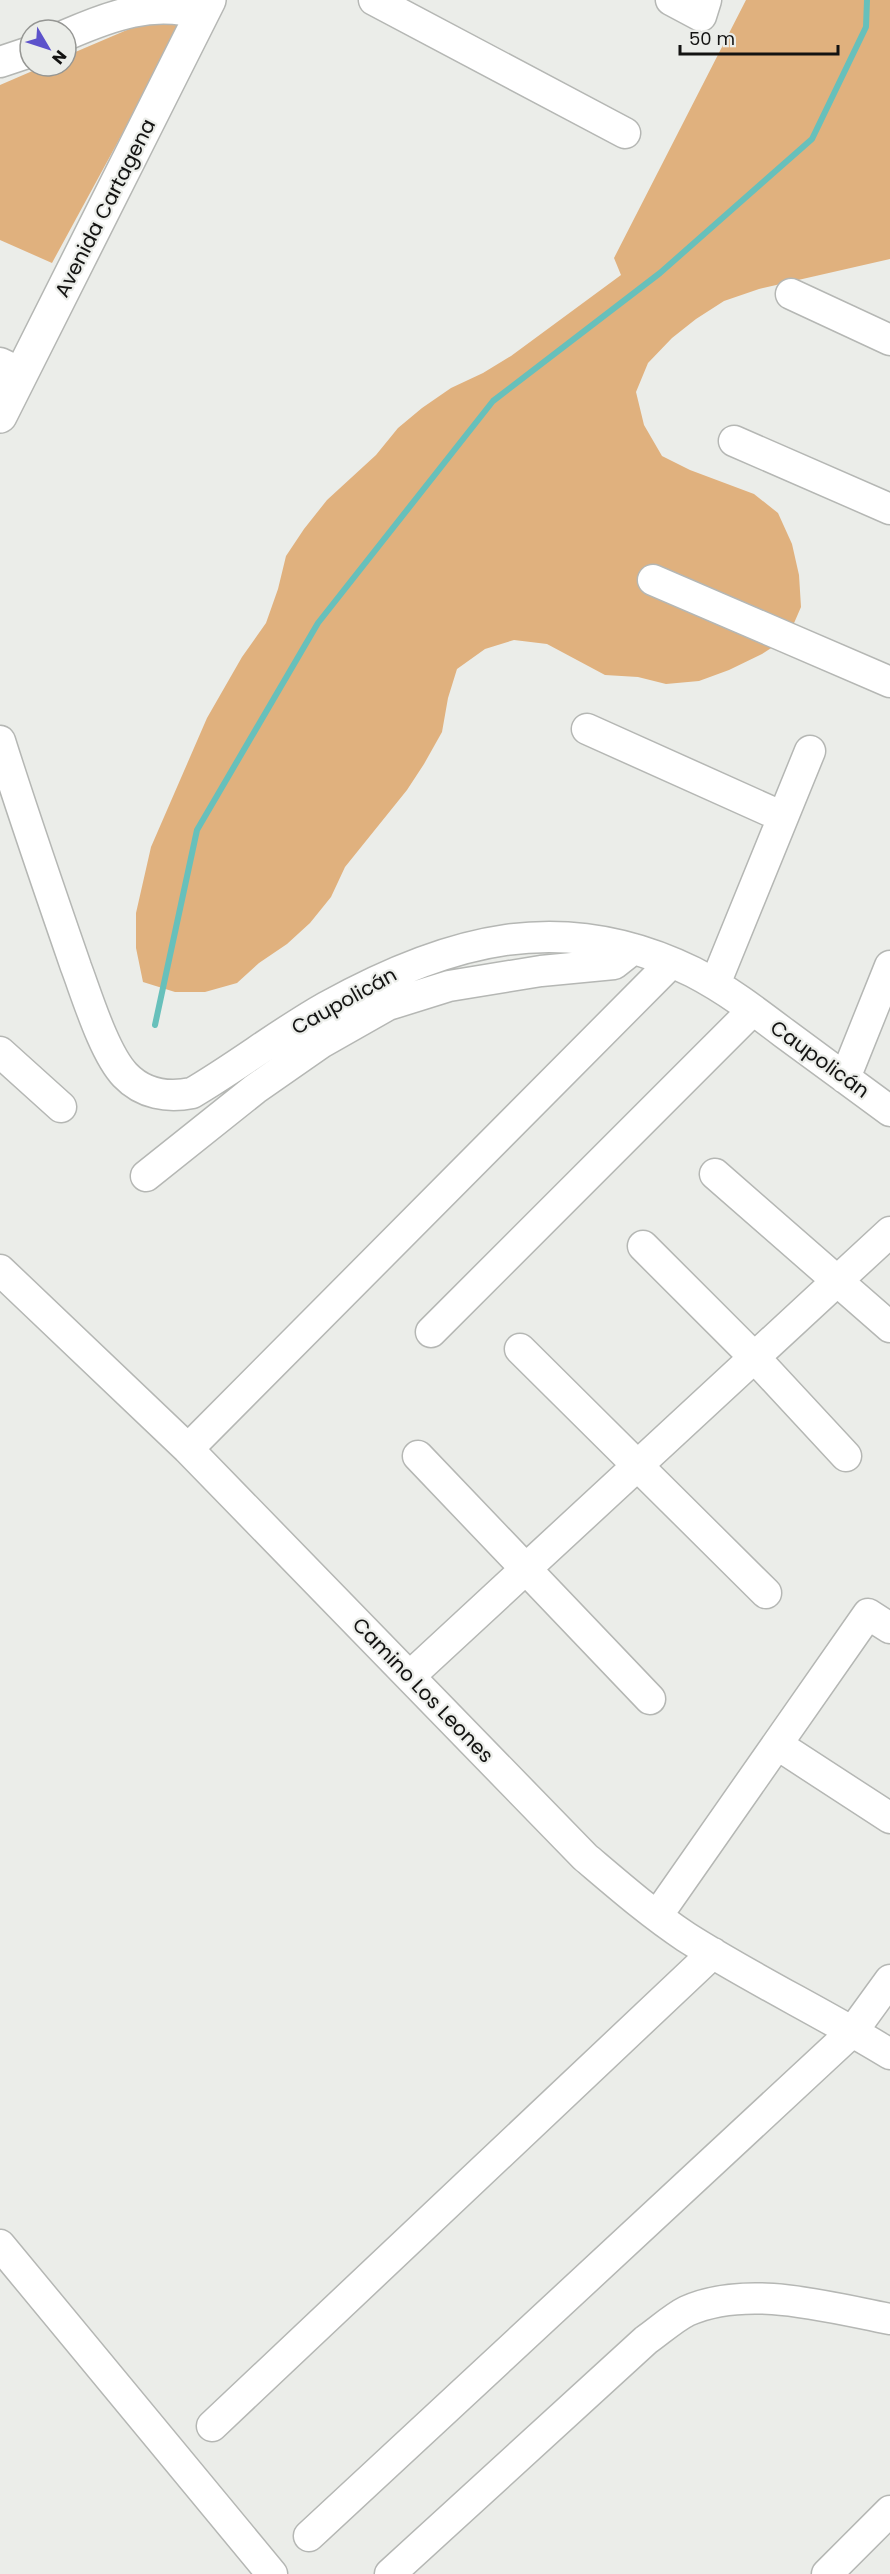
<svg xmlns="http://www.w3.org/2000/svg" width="890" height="2574" viewBox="0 0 890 2574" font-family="Poppins,sans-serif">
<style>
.forest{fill:#e0b17e}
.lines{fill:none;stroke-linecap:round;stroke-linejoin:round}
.stream{stroke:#67c0bb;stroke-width:6}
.minor-casing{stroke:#b5b7b4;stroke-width:33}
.major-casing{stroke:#b5b7b4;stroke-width:36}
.minor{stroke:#fff;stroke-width:30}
.major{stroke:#fff;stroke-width:33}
.labels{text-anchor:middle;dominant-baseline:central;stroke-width:4.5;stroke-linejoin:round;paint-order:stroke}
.street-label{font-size:20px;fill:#131312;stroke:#ebede9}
</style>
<rect width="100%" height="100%" fill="#ebede9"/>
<path class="forest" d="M746 0H890V259L759 289 724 301 696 319 672 338 648 363 636 392 644 425 662 456 690 470 754 494 778 513 792 544 799 575 801 607 788 637 762 654 729 670 699 681 666 684 638 677 605 675 547 644 514 640 485 649 457 669 448 698 442 732 424 764 407 790 345 867 331 897 310 923 287 944 259 963 237 983 205 992H175L143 982 136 948V913L151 847 207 718 242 657 266 623 278 589 286 556 304 529 327 500 376 455 398 428 422 408 451 388 483 373 511 356 621 275 614 258Z
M162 15 182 24 52 263 0 240V85L44 66H66V56Z"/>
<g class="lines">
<path class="stream" d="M155 1025 197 830 318 623 493 401 660 273 812 139 866 27 867 0"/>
<g class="minor-casing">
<path id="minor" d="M374 0 625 133
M671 0 701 16 706 0
M66 35C112 15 153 0 202 14
M0 62 30 52
M791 294 890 340
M0 363 21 373
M734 441 890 509
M653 580 890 682
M587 729 783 817
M0 741C24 817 50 892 76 967 87 996 104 1053 125 1075 143 1094 168 1098 192 1093 238 1066 280 1033 326 1007 447 940 562 907 693 972 726 989 755 1011 784 1033 819 1059 855 1085 890 1111
M715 984 810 751
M0 1052 61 1107
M845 1078 890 966
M715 1174 890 1327
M146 1176 255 1089 321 1043 388 1005 449 986 541 971 614 964 633 949
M643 1246 755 1358 846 1456
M0 1270 188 1449 585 1857C618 1885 650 1913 686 1937 752 1979 823 2013 890 2054
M431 1332 753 1010
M520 1349 766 1593
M188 1449 671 963
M418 1456 650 1699
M410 1676 890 1232
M778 1745 890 1818
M657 1916 868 1614 890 1628
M0 2245 272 2574
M212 2426 713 1953
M309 2536 853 2031 890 1980
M390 2574 646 2340C659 2331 673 2318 687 2311 748 2284 827 2307 890 2319
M827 2574 890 2511"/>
</g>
<g class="major-casing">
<path id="major" d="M0 416 209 0"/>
</g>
<use href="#minor" class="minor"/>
<use href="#major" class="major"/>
</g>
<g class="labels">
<g class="street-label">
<text transform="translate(105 208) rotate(-63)">Avenida Cartagena</text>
<text transform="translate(344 1001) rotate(-29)">Caupolicán</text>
<text transform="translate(820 1059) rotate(36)">Caupolicán</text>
<text transform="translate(423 1690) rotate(46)">Camino Los Leones</text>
</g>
</g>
<g transform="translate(48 48) rotate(129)"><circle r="28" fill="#ebede9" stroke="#959693" stroke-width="1.5"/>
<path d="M0-4.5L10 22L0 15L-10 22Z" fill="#5d53cb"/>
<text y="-9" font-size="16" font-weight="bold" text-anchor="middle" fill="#131312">N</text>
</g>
<path d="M680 45v9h158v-9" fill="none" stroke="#131312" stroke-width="3"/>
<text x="689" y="45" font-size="18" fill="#131312" stroke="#ebede9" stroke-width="4.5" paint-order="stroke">50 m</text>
</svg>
